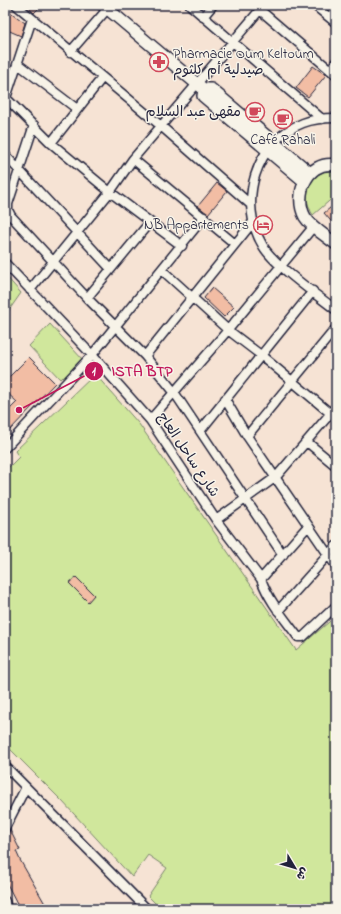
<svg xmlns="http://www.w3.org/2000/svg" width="341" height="914" viewBox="0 0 341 914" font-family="'Indie Flower','Playpen Sans Arabic',sans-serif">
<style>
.green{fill:#d0e79c;stroke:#79846c}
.building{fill:#f2bda4;stroke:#22223b}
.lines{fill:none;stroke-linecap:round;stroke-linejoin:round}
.street-casing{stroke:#22223b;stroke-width:11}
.secondary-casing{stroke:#22223b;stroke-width:14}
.street{stroke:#f7f3e8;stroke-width:8}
.secondary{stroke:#f7f3e8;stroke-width:11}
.labels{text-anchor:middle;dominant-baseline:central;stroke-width:3;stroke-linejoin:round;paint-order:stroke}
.poi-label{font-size:14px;fill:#22223b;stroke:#f7f3e8;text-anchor:end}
.street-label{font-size:14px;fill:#22223b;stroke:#f7f3e8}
.leader{fill:none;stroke:#c2185b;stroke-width:1.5}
.callout-dot{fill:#c2185b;stroke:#f7f3e8;stroke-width:1.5}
.mark-label{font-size:12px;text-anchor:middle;font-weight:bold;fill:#fff}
.callout-label{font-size:15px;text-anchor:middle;font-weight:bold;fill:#c2185b;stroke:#f7f3e8;stroke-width:3;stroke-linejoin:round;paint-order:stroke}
</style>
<rect width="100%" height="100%" fill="#f6e3d4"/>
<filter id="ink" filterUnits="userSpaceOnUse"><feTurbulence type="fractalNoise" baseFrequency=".025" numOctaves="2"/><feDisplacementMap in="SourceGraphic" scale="8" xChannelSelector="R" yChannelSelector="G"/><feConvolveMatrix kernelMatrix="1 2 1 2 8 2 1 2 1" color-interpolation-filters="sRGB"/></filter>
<g filter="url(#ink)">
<path class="green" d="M325 171H336V195L313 215C302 197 306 180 325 171Z
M5 275 21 293 5 316Z
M50 324 83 360 64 379 62 377 60 379 29 346Z
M95 374 139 424 296 650 336 616V909H161L148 896 167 868 148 855 132 877 62 801 5 744V471L19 457 15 451Z"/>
<path class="building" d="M25 5H42L34 13Z
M5 8 25 23 21 36 5 29Z
M313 66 326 75 308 97 296 88Z
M217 183 227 191 208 214 198 206Z
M336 203V227L324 213Z
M212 288 234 307 224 317 204 298Z
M29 357 55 383 9 431 5 428V414L17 402 5 391V381Z
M76 577 94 595 88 602 69 583Z
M10 830 20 850 16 851 20 860 48 909H20L5 880V840Z"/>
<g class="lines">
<g class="street-casing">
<path id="street" d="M16 5 161 126 250 204
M190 5 322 119
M314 5 336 23
M260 10 336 75
M203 17 213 5
M330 17 336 10
M70 52 110 6
M18 64 77 109
M330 70 336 62
M5 97 51 143 110 192 182 246
M5 101 32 19
M336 118C325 118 313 119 303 123 255 141 237 203 263 246 274 265 317 295 336 310
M34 125 8 204V210L11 216 87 298 145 356 174 392 283 555
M51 143 102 78
M5 155 111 269
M133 159 235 244
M5 263 92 355 150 420 216 520 261 579C269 601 284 618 298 637H303L336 606
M162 270 228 330 262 356 336 418
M30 290 110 192 133 159 264 5
M87 298 150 222
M145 356 253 222
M225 399 247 436 336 566
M150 420 228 330 314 226
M201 430 313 291
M247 436 336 328
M307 442 336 466
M5 448 92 355 204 217
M216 520 276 477 336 407
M261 579 308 526
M278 611 336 546
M5 766 147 909
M5 828 26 787
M5 901 7 909"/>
</g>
<g class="secondary-casing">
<path id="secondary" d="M103 5 197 84 204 89H211L310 173
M204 89 203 96 304 181
M336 165C307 160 293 195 305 217 312 228 326 236 336 244"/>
</g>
<use href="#street" class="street"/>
<use href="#secondary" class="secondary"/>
</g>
</g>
<defs>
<g id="pharmacy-ring" transform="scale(1)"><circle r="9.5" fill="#f7f3e8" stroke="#d1495b" stroke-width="1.5"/><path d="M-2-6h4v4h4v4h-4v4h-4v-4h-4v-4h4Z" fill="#d1495b"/></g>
<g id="cafe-ring" transform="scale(1)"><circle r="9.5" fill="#f7f3e8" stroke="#d1495b" stroke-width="1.5"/><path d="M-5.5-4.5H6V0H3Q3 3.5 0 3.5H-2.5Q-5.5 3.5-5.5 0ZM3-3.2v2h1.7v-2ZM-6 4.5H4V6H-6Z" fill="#d1495b"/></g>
<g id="hotel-ring" transform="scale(1)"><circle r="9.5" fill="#f7f3e8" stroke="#d1495b" stroke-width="1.5"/><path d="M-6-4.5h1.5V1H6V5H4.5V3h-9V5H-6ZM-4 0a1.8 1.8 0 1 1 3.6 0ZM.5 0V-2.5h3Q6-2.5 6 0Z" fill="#d1495b"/></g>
</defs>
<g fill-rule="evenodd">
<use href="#pharmacy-ring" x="159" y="62"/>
<use href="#cafe-ring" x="255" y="112"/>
<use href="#cafe-ring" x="283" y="119"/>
<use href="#hotel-ring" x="263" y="225"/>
</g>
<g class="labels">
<g class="poi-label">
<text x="173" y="54" text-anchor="start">Pharmacie Oum Keltoum<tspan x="173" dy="16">صيدلية أم كلثوم</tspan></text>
<text x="241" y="112">مقهى عبد السلام</text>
<text x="283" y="140" text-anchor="middle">Café Rahali</text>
<text x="249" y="225">NB Appartements</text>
</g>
<g class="street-label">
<text transform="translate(188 455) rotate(56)">شارع ساحل العاج</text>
</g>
</g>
<path class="leader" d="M19 410L94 371"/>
<g class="callout-dot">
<circle cx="19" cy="410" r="4"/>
<circle cx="94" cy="371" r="10"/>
</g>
<g class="mark-label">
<text x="94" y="375">1</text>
</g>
<g class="callout-label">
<text x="142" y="376">ISTA BTP</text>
</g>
<rect width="341" height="914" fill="none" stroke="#f7f3e8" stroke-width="20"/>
<rect x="10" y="10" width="321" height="894" fill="none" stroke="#22223b" stroke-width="1.5" filter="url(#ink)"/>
<g transform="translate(295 868) rotate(128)" stroke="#f7f3e8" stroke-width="3" paint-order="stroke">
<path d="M0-3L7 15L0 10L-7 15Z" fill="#22223b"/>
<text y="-6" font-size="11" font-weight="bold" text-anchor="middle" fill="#22223b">ش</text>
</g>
</svg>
